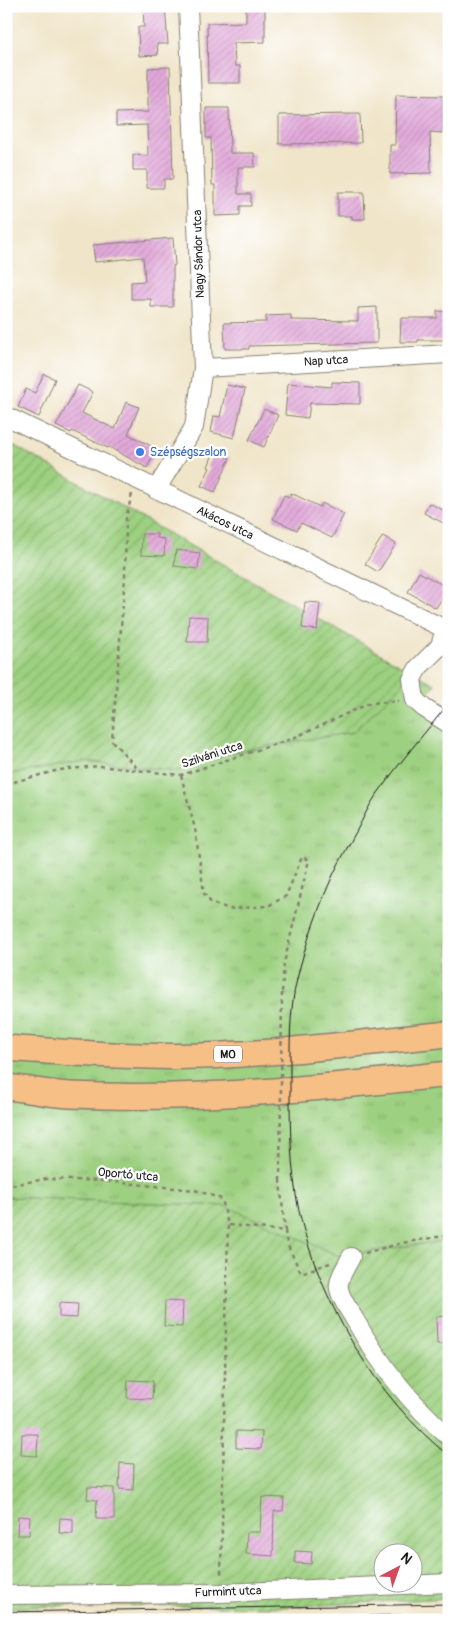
<svg xmlns="http://www.w3.org/2000/svg" width="455" height="1626" viewBox="0 0 455 1626" font-family="Pangolin,sans-serif">
<style>
.grass{fill:url(#grass-tufts);stroke:#5c764e}
.garden{fill:url(#garden-furrows);stroke:#5c764e;fill-rule:evenodd}
.building{fill:url(#building-hatch)}
.lines{fill:none;stroke-linecap:round;stroke-linejoin:round}
.minor-casing{stroke:#868072;stroke-width:20}
.highway-casing{stroke:#868072;stroke-width:28}
.path{stroke:#868072;stroke-width:2.5;stroke-dasharray:4 4;stroke-linecap:butt}
.minor{stroke:#fff;stroke-width:18}
.highway{stroke:#f5bf86;stroke-width:25}
.tram{stroke:#1c1c1c;stroke-width:1}
.path-bridge{stroke:#868072;stroke-width:2.5;stroke-dasharray:4 4;stroke-linecap:butt}
.shop-dot{fill:#3f7fe0;stroke:#fff;stroke-width:2}
.labels{text-anchor:middle;dominant-baseline:central;stroke-width:4.5;stroke-linejoin:round;paint-order:stroke}
.shield{fill:#fff;stroke:#606060;stroke-width:1}
.shield-label{font-size:11px;font-weight:bold;fill:#1c1c1c}
.street-label{font-size:12px;fill:#1c1c1c;stroke:#fff}
.shop-label{font-size:12px;fill:#366cbe;stroke:#fff;text-anchor:start}
</style>
<defs>
<pattern id="grass-tufts" width="24" height="20" patternUnits="userSpaceOnUse" patternTransform="scale(1.25)"><rect width="24" height="20" fill="#9dd080"/><path d="M3 7l-1-3M5 7V3M7 7l1-3M15 17l-1-3M17 17v-4M19 17l1-3" fill="none" stroke="#87b26e"/></pattern>
<pattern id="garden-furrows" width="10" height="10" patternUnits="userSpaceOnUse" patternTransform="scale(1.25)"><rect width="10" height="10" fill="#9dd080"/><path d="M-1 1l2-2M0 10L10 0M9 11l2-2" fill="none" stroke="#87b26e"/></pattern>
<pattern id="building-hatch" width="6" height="6" patternUnits="userSpaceOnUse" patternTransform="scale(1.25)"><rect width="6" height="6" fill="#e2a9da"/><path d="M-1 1l2-2M0 6l6-6M5 7l2-2" fill="none" stroke="#c191ba"/></pattern>
</defs>
<rect width="100%" height="100%" fill="#fff"/>
<filter id="ink" filterUnits="userSpaceOnUse"><feTurbulence type="fractalNoise" baseFrequency=".02" numOctaves="2"/><feDisplacementMap in="SourceGraphic" scale="10" xChannelSelector="R" yChannelSelector="G"/><feConvolveMatrix kernelMatrix="1 2 1 2 8 2 1 2 1" color-interpolation-filters="sRGB"/></filter>
<filter id="wash" filterUnits="userSpaceOnUse"><feTurbulence type="fractalNoise" baseFrequency=".0096" numOctaves="4" result="noise"/><feDisplacementMap in="SourceGraphic" scale="20" xChannelSelector="R" yChannelSelector="G"/><feGaussianBlur stdDeviation="1.12" result="paint"/><feColorMatrix in="noise" values="0 0 0 0 0 0 0 0 0 0 0 0 0 0 0 0 0 1.4 0 .05"/><feComposite in="paint" operator="in"/></filter>
<g filter="url(#wash)">
<rect width="100%" height="100%" fill="#f0e5c9"/>
<path class="grass" d="M414 673 435 684 423 700 449 724V1240L339 1256 280 1230 412 1554H382L236 1211 226 1206 6 1197V775L84 761 178 771 228 753 353 732Z"/>
<path class="garden" d="M6 441 414 673 353 732 228 753 178 771 84 761 6 775Z
M6 1197 226 1206 339 1256 449 1240V1598L288 1607 77 1605 6 1608ZM382 1554H412V1584H382Z"/>
<g id="blocks">
<path class="building" d="M143 6H165L168 44H157L158 55 139 56 138 27H144Z
M246 6H265V42L234 43 235 66H240V83H208L207 23 246 22Z
M170 67 173 179H164V188H147V170H133V155L148 156 147 125 116 126V113L148 112V68Z
M396 95 443 96V133L430 132 431 173 390 174V145H395Z
M206 108H229L230 153H254L255 167H238V194H251V206H240V215L215 216V185H212L211 138H206Z
M360 114 361 143 279 144V115Z
M338 192H364L365 219H352V216H338Z
M173 238 175 265 173 266V307H151V299H131V282L145 281 143 257 95 262 93 245Z
M377 307V343L249 346V349H225L224 323 266 322V316L291 315V320L358 321V308Z
M437 311 449 312V340H418V342H400L401 318H437Z
M44 374 55 379 39 417 18 407 26 389 35 393Z
M332 382 360 383V404L310 403 308 418 285 415 288 383 332 387Z
M78 385 93 392 82 413 115 429 126 402 139 407 128 434 157 449 147 468 109 447 108 448 72 431 71 433 56 426Z
M227 385 245 389 234 438 211 432 214 416 220 417Z
M264 409 278 415 264 447 249 440Z
M214 451 230 458 215 492 201 486 210 468 208 467Z
M291 493 320 507 322 503 344 514 332 538 301 523 297 530 273 519 284 495 290 497Z
M429 503 449 513V526L424 513Z
M142 534H157V538L165 539 164 556 141 555Z
M383 536 396 544 378 572 365 564Z
M176 550 200 553 198 569 174 566Z
M419 572 448 588 436 608 408 592Z
M305 602 320 603 317 630 302 628Z
M189 616 208 617 207 642H187Z
M165 1301 183 1302 182 1327 164 1326Z
M59 1303 78 1304 77 1318 59 1317Z
M447 1316 449 1344H437L436 1317Z
M128 1380 153 1381 152 1399 127 1398Z
M236 1431 262 1432 261 1449 236 1448Z
M22 1434H38L37 1456 21 1455Z
M120 1463 134 1464 133 1490 119 1489Z
M88 1487 114 1488V1519H96L97 1500 87 1499Z
M262 1497 284 1498 283 1511H274L273 1556 246 1554 247 1532H260Z
M18 1516 30 1517 29 1535H17Z
M60 1518 73 1519V1534L59 1533Z
M295 1551 312 1552 311 1564 295 1563Z"/>
</g>
</g>
<g filter="url(#ink)">
<use href="#blocks" fill-opacity="0" stroke="#868072" stroke-width="1"/>
<g class="lines">
<g class="minor-casing">
<path id="minor" d="M203 368 449 354
M6 416 445 629
M156 490 194 427 203 368 188 6
M449 624 445 629 440 646 418 668 412 679 415 700 424 708 449 724
M351 1257C347 1266 337 1279 339 1289 341 1299 349 1310 355 1320 379 1363 411 1404 449 1437
M6 1595 221 1593 449 1583"/>
</g>
<g class="highway-casing">
<path id="highway" d="M6 1048C72 1053 138 1058 203 1056 285 1053 367 1042 449 1034
M6 1087C28 1089 49 1094 70 1095 197 1101 323 1088 449 1074"/>
</g>
<path class="path" d="M132 494 126 518 125 577 112 741 138 769
M181 775 195 829 204 893 211 903 230 909 268 906 286 896 302 857 309 860 284 963 282 992
M6 784 59 770 99 766 181 775 291 739 370 703 399 701
M6 1190 11 1185 46 1179 104 1181 195 1190 222 1199 228 1225 221 1576
M229 1225 285 1231 280 1181
M285 1231 287 1244 301 1273 330 1263
M365 1253 402 1243 449 1235"/>
<use href="#minor" class="minor"/>
<use href="#highway" class="highway"/>
<path class="tram" d="M449 703C424 734 398 764 375 797 368 807 363 819 357 830 349 845 340 860 333 875 319 906 305 945 297 979 289 1012 290 1046 290 1080 290 1123 290 1168 299 1211 319 1301 376 1398 449 1456
M6 1612 449 1604
M143 1620 449 1614"/>
<path class="path-bridge" d="M280 1181 282 992"/>
</g>
</g>
<circle class="shop-dot" cx="140" cy="452" r="5"/>
<g class="labels">
<rect class="shield" x="214" y="1045.5" width="28" height="17" rx="4"/>
<g class="shield-label">
<text x="228" y="1054">M0</text>
</g>
<g class="street-label">
<text transform="translate(199 254) rotate(-92)">Nagy Sándor utca</text>
<text transform="translate(326 361) rotate(-3)">Nap utca</text>
<text transform="translate(225 523) rotate(26)">Akácos utca</text>
<text transform="translate(212 755) rotate(-18)">Szilváni utca</text>
<text transform="translate(128 1175) rotate(5)">Oportó utca</text>
<text transform="translate(228 1592) rotate(-2)">Furmint utca</text>
</g>
<g class="shop-label">
<text x="150" y="452">Szépségszalon</text>
</g>
</g>
<rect width="455" height="1626" fill="none" stroke="#fff" stroke-width="25"/>
<g transform="translate(398 1568) rotate(41)"><circle r="24" fill="#ffffff" stroke="#a4a4a4"/>
<path d="M0-4L9 19L0 12L-9 19Z" fill="#d1495b"/>
<text y="-8" font-size="14" font-weight="bold" text-anchor="middle" fill="#1c1c1c">N</text>
</g>
</svg>
